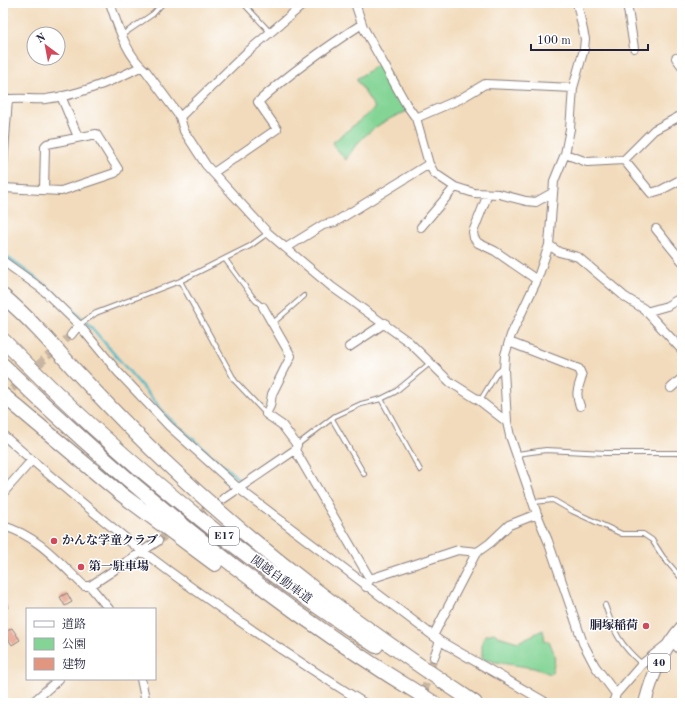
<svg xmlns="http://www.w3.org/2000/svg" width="685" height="706" viewBox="0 0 685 706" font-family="'Old Standard TT','Noto Serif JP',serif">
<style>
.green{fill:#83d495;stroke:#527b68}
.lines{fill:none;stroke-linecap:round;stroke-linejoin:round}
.stream{stroke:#4db8c9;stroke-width:2.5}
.building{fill:#e3967f}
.minor-tunnel{stroke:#c8b6a2;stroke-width:8;stroke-dasharray:8 4;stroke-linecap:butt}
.service-casing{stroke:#8a7e7c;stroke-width:6}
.minor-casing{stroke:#8a7e7c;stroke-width:10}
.primary-casing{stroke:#8a7e7c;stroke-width:14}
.motorway-casing{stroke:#8a7e7c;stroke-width:16}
.service{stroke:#fff;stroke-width:4}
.minor{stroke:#fff;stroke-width:8}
.primary{stroke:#fff;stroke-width:12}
.motorway{stroke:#fff;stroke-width:14}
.poi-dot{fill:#d1495b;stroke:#fff;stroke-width:1.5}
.labels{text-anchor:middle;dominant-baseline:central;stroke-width:3;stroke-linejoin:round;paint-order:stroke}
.shield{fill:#fff;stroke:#646476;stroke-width:1}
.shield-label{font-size:11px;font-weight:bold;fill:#22223b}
.poi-label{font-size:12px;font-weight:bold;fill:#22223b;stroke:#fff;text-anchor:start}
.street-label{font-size:12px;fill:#22223b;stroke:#fff}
</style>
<rect width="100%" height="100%" fill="#fff"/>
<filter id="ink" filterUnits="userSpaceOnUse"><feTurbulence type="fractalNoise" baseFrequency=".025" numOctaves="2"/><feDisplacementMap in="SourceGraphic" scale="8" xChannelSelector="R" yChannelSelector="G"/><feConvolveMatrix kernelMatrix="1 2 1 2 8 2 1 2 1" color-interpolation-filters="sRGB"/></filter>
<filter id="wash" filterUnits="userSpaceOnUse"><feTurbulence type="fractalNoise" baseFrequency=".012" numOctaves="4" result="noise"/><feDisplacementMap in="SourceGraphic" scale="16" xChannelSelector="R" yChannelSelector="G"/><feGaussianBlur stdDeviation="0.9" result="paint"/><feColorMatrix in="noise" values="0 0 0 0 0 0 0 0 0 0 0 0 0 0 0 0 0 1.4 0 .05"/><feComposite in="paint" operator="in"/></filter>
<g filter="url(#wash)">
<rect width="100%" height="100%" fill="#f2dbbc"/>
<path class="green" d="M382 62 408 111C381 121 360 135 346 160L332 143 375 108 356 79Z
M543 630 545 641H549C555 655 557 658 551 674L534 668 501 663 482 659V642L486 635 494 633 498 636 518 642Z"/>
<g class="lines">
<path class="stream" d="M3 254 49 288 92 328 169 418 242 482"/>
</g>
<g id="blocks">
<path class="building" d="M67 593 72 602 65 606 60 597Z
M3 601 8 607 3 614Z
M12 628 20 640 12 645 4 633Z"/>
</g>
</g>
<g filter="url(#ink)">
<use href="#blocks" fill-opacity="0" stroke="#8a7e7c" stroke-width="1"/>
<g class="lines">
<path class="minor-tunnel" d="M3 397 71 335
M158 541 214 504
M421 703 434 657"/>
<g class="service-casing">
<path id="service" d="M243 3 269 31
M122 35 153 14 163 3
M225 259 255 300 263 307
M180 281 235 381 266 414
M273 323 304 296
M79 325 96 313 180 281 250 246 268 233
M381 399 420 470
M480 401 497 373 504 367
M332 419 364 474
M297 445 335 416 361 404 381 399 395 392 430 363
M517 454 546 450 606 453H682
M534 502 553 500 572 511 622 534H643L652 540 663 557 682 579
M605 605C614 632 620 645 642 664"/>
</g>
<g class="minor-casing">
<path id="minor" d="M110 3C118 26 126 55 146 71L180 117 184 131 206 165 268 233 332 287 409 342 450 382 480 401 507 422
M355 3 363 27 406 104 416 118 429 164 434 173 455 187 474 193 499 194 526 201 536 202 552 193
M577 3 585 39 584 49 573 88 570 129 565 154 554 181 549 245 537 280 511 335 505 355 504 370 507 422 510 436 537 514 548 541 583 643 595 666 616 694 642 664 671 641 682 652
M627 3 634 48
M676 58 682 66
M61 96 78 137
M3 100C17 97 32 100 46 99 79 95 111 82 140 67
M180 117 246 53 305 3
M416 118 460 99 485 84 573 88
M565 154 587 162 624 160 654 130 682 115
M624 160 651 193 661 190 682 179
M3 164 8 99
M213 173 277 129 258 102C290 73 325 48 362 24
M3 188 61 191 115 173 118 169 96 134 47 144 45 146 44 190
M488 194 473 232 474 238 478 243 495 251 537 280
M421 227 455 187
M656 229 682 261
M549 245 559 252 578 257 625 297 644 309 682 350
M286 248 323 225 335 222 429 164
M3 261 42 289 79 325 118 372 169 426 238 488 440 641 547 703
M646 312 667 306 682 297
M71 335 79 325
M509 342 579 369 582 376C578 388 575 394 580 406
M349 347 385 323
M671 388 682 378
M3 435C48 474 94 514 142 551 213 605 288 655 364 703
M295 450 370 579 366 587
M3 493 32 460
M223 499 295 450 297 445 282 425 266 414 270 406 272 394 291 356 263 307
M3 526C37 535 60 563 84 586H90
M370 579 458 550 478 552
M109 609 90 586 158 541
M433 636 476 553 490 543 509 525 537 514
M434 657 440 641
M141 679 146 703
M32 703 59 679
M613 703 616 694"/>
</g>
<g class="primary-casing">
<path id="primary" d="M645 703C652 676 663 648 682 627"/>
</g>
<g class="motorway-casing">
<path id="motorway" d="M3 296C28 317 51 343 73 368 102 399 132 431 163 460 259 552 365 630 475 703
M3 340C115 455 241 558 376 646
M3 365C135 493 276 608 434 703
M3 395 121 494 215 564"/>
</g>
<use href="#service" class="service"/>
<use href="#minor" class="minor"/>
<use href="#primary" class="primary"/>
<use href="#motorway" class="motorway"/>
</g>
</g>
<g class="poi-dot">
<circle cx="54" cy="541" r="4"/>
<circle cx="81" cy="567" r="4"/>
<circle cx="646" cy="626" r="4"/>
</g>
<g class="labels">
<g class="shield">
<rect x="209" y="527" width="30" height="18" rx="3"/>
<rect x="648" y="654" width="22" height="18" rx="3"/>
</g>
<g class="shield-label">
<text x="224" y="536">E17</text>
<text x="659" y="663">40</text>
</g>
<g class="poi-label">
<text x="62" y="541">かんな学童クラブ</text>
<text x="89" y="567">第一駐車場</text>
<text x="638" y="626" text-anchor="end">胴塚稲荷</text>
</g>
<g class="street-label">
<text transform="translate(281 580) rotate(36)">関越自動車道</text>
</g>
</g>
<rect width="685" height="706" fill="none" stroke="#fff" stroke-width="16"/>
<rect x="26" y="608" width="130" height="72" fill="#ffffff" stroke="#a7a7b1"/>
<rect x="34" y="621" width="20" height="6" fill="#ffffff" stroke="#a7a7b1"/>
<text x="62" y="628" font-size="12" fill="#22223b">道路</text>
<rect x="34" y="638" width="20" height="12" fill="#83d495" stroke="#a7a7b1"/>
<text x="62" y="648" font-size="12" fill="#22223b">公園</text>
<rect x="34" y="658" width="20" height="12" fill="#e3967f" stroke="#a7a7b1"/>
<text x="62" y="668" font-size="12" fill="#22223b">建物</text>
<g transform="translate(46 46) rotate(328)"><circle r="19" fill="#ffffff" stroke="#a7a7b1"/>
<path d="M0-3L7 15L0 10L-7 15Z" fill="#d1495b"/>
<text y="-6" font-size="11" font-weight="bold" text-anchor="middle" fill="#22223b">N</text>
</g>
<path d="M531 44v6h117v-6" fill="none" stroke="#22223b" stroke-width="2"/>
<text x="537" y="44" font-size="12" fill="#22223b" stroke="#ffffff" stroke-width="3" paint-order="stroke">100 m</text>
</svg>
